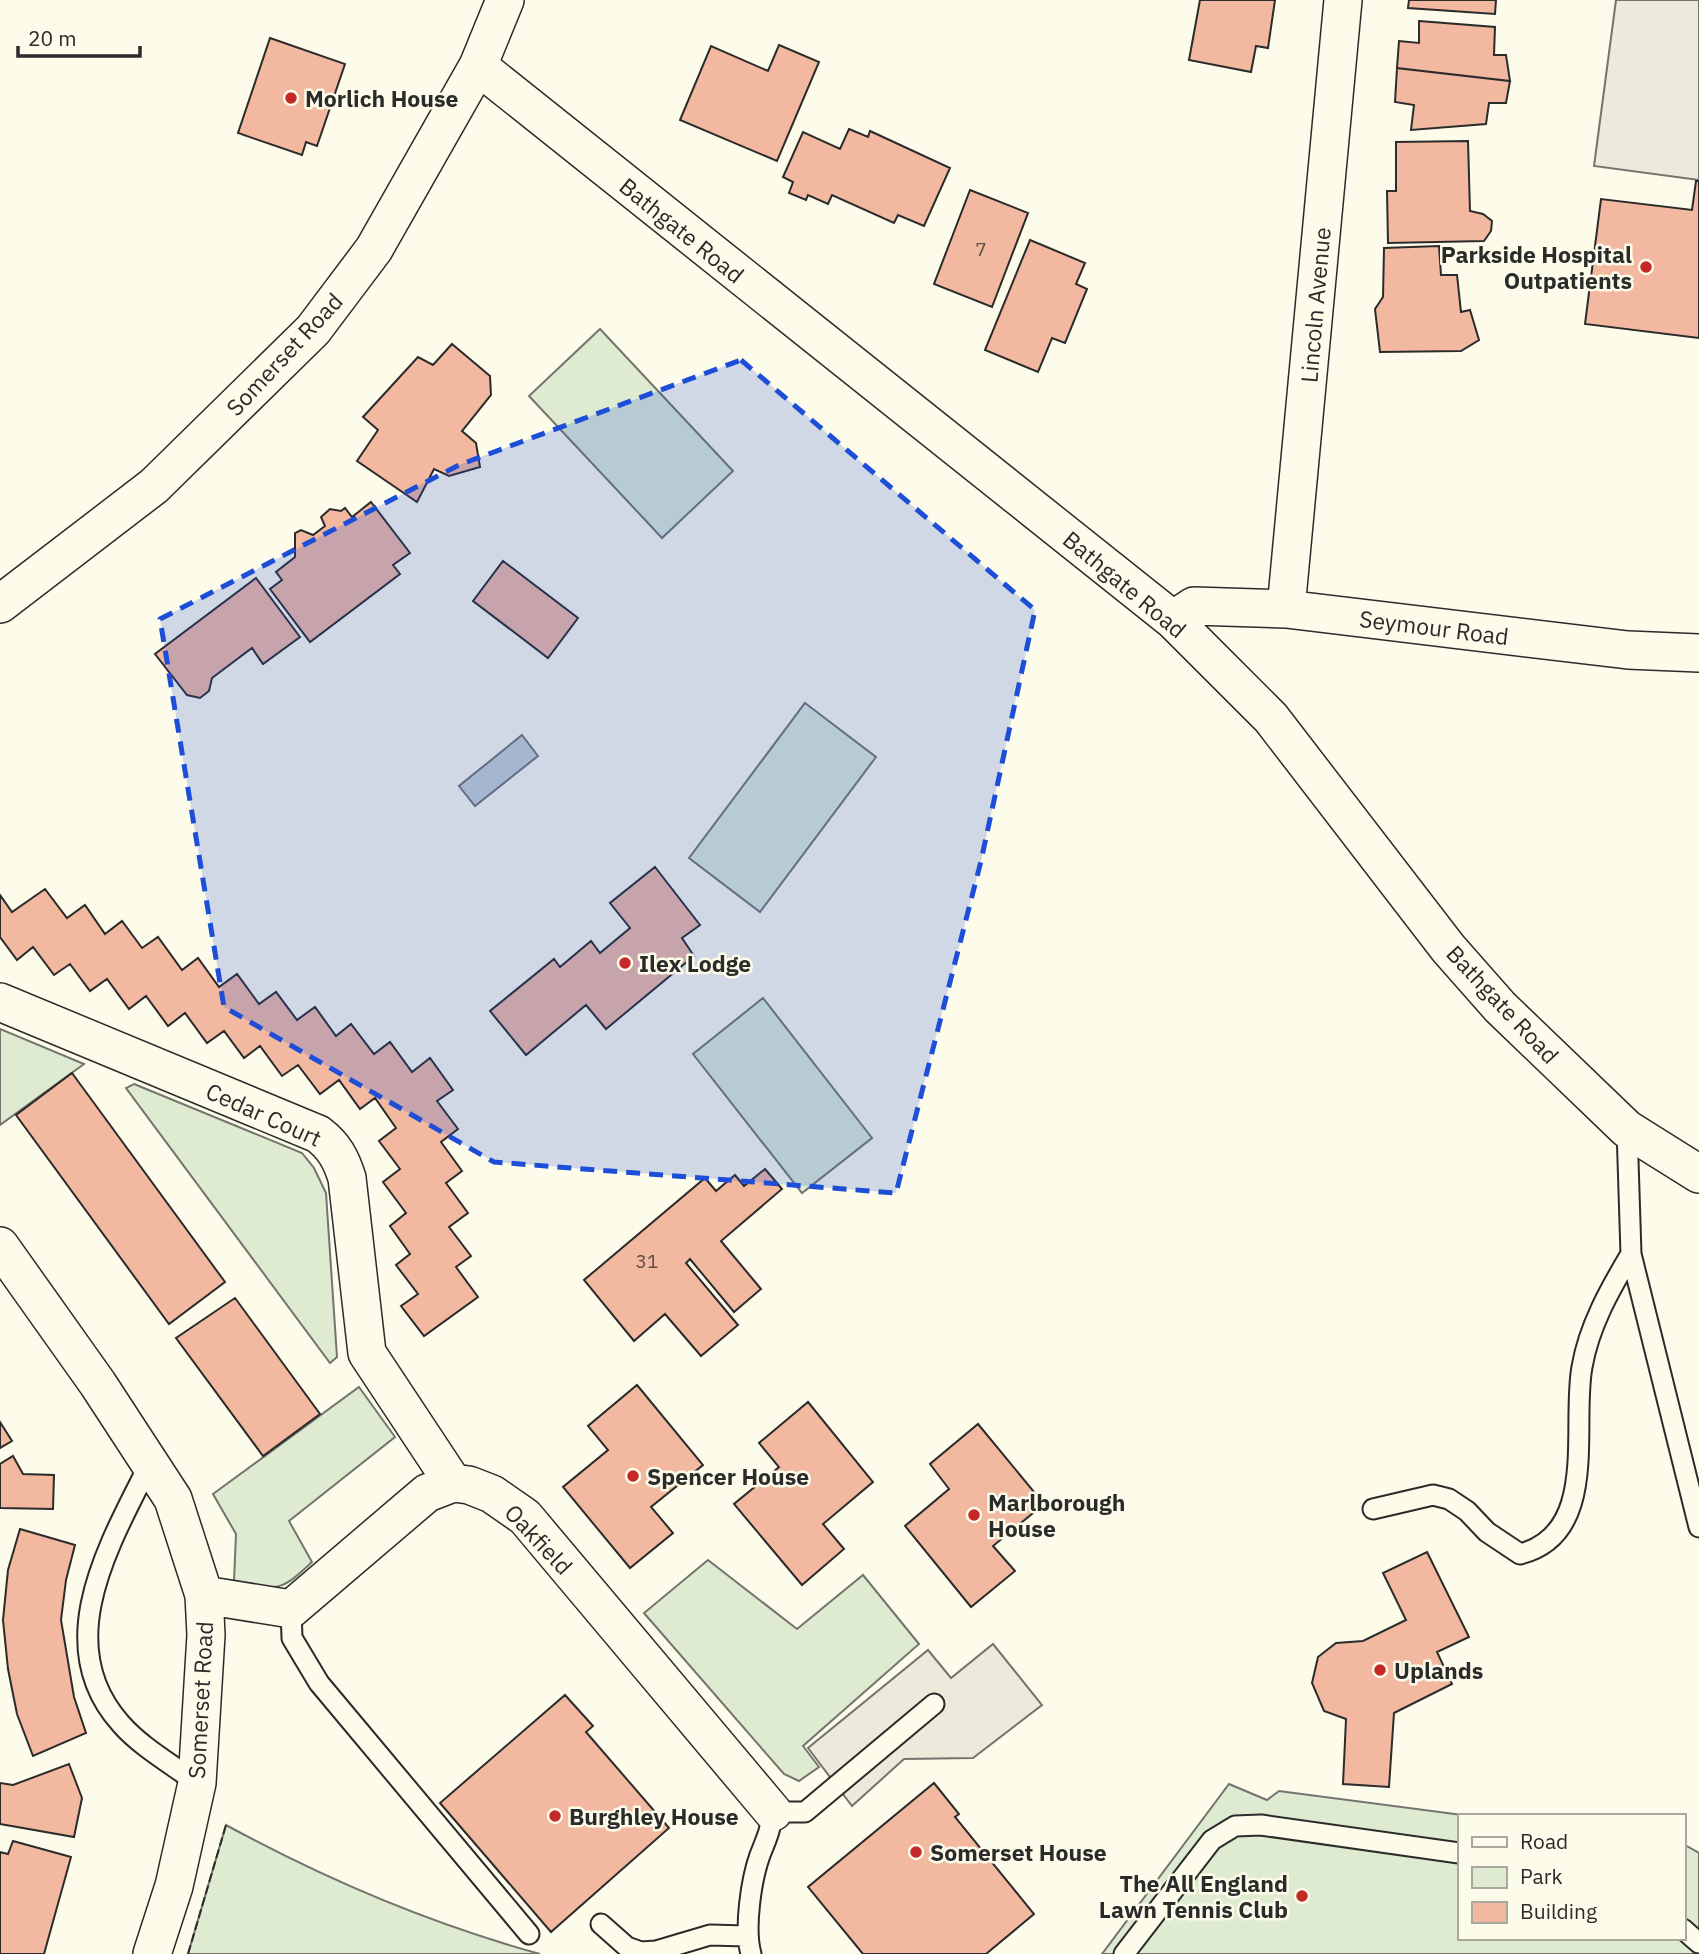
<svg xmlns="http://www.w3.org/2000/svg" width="1699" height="1954" viewBox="0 0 1699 1954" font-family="'IBM Plex Sans',sans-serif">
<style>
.green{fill:#deebd1;stroke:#74746e;stroke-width:2}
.parking{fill:#eceadb;stroke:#74746e;stroke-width:2}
.water{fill:#c7d0d0;stroke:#74746e;stroke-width:2}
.building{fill:#f2b8a0;stroke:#2b2b2b;stroke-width:2}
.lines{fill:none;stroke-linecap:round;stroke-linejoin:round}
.service-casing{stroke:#2b2b2b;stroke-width:23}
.minor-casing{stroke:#2b2b2b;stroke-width:40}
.service{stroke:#fdfbea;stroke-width:19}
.minor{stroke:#fdfbea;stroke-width:37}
.fence{stroke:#2b2b2b;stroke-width:2;stroke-dasharray:9 3.5;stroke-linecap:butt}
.marked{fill:#1d4ed8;fill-opacity:0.2;stroke:#1d4ed8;stroke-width:5;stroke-dasharray:14 9;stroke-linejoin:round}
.poi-dot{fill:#c62828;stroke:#fdfbea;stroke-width:2.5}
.labels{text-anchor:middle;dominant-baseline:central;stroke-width:5;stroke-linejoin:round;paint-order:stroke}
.number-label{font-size:19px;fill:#5d4e48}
.poi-label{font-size:23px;font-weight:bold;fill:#2b2b2b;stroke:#fdfbea;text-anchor:start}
.street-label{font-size:23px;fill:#2b2b2b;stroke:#fdfbea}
</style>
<rect width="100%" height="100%" fill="#fdfbea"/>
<path class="green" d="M600 329 733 471 662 538 529 396Z
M805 703 876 757 760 912 689 858Z
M763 998 872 1138 802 1193 693 1054Z
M0 1029 84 1064 0 1125Z
M134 1084 302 1153 314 1168 326 1193 337 1357 330 1363 126 1088Z
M359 1387 395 1437 289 1521 312 1562C278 1594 279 1589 234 1581L236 1534 213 1494Z
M708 1560 797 1629 863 1575 919 1644 803 1746 819 1767 799 1781 784 1774 644 1613Z
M1229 1784 1267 1800 1279 1791 1470 1816H1459V1938H1683V1844L1699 1853V1954H1102Z
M226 1825C325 1879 431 1924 540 1954H188Z"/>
<path class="parking" d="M1616 0H1699V180L1594 166Z
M993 1644 1042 1705 973 1758 904 1759 852 1806 808 1748 928 1650 951 1678Z"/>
<path class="water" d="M522 735 538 756 475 806 459 786Z"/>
<path class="building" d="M1200 0H1275L1268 48 1256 46 1251 72 1189 60Z
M1409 0H1496L1495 14 1408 8Z
M1419 21 1495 27 1494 55H1506L1510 81 1397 68 1399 41 1419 43Z
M270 38 345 64 317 146 306 142 302 155 238 133Z
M779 45 819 62 777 161 680 120 711 46 768 71Z
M1397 68 1510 81 1506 103H1489L1486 124 1411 130 1414 105 1395 102Z
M849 129 868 137 870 131 950 168 924 226 898 215 894 223 832 195 828 204 808 195 806 200 789 193 793 182 783 177 803 132 840 149Z
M1468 141 1470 211 1483 214 1492 221 1491 231 1484 241 1388 243 1387 191H1396V142Z
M1696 181H1699V338L1585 324 1601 199 1692 210Z
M970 190 1028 213 992 307 934 284Z
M1030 240 1085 263 1076 284 1087 289 1065 343 1052 338 1038 372 985 350Z
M1439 246 1441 275H1457L1461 312 1470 310 1479 340 1461 351 1380 352 1375 309 1383 297 1384 248Z
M452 344 490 376 491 395 462 431 476 443 480 467 449 476 434 469 417 502 357 461 378 430 363 417 418 357 433 365Z
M371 502 410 553 393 565 400 574 310 642 270 589 282 580 276 572 295 557V533L301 530 313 535 325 526 321 517 330 509 341 511 345 508 352 517Z
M503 561 578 618 548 658 473 601Z
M256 578 300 637 263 664 252 648 212 678 209 691 200 698 187 695 155 654Z
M655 867 700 925 682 938 694 956 606 1029 586 1005 526 1055 490 1011 554 959 560 967 591 941 600 953 630 928 610 903Z
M45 889 67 918 85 905 105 934 122 921 142 948 158 937 182 970 198 958 219 987 237 974 259 1004 276 992 297 1020 315 1007 336 1036 351 1024 374 1054 390 1042 412 1072 430 1058 453 1090 437 1101 458 1129 441 1142 462 1171 446 1183 468 1213 449 1227 471 1256 456 1267 478 1297 424 1336 401 1306 418 1294 396 1265 410 1254 390 1226 406 1213 383 1182 400 1169 379 1141 396 1128 375 1098 360 1109 339 1080 320 1094 298 1065 282 1076 260 1046 244 1058 224 1031 207 1043 185 1013 168 1026 146 996 129 1009 107 979 90 991 70 964 54 975 33 947 17 960 0 937V895L12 912Z
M72 1073 225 1282 169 1324 16 1115Z
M765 1169 782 1189 721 1241 761 1289 734 1312 690 1259 686 1263 738 1325 701 1356 665 1314 634 1341 584 1280 705 1178 716 1191 735 1175 744 1186Z
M235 1298 320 1414 263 1456 176 1338Z
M637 1385 703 1465 651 1507 673 1533 630 1568 563 1487 608 1450 588 1426Z
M808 1402 873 1482 823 1524 844 1549 802 1585 734 1504 779 1467 759 1443Z
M0 1422 12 1441 0 1448Z
M978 1424 1044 1504 993 1546 1015 1571 971 1607 905 1526 949 1489 930 1464Z
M13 1456 23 1474 54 1475 53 1509 0 1508V1464Z
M20 1529 75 1545 66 1580 61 1620 74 1697 86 1733 33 1756 17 1714 8 1669 3 1620 8 1570Z
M1427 1552 1469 1637 1437 1652 1452 1684 1394 1713 1389 1787 1343 1784 1346 1719 1324 1711 1312 1683 1318 1657 1336 1643 1363 1641 1406 1620 1383 1573Z
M565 1695 593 1726 586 1732 669 1828 551 1932 440 1803Z
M69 1764 82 1798 74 1837 0 1824V1783L13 1785Z
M934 1783 959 1814 955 1817 1034 1914 986 1954H863L808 1887Z
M13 1841 71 1857 44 1954H0V1852L8 1854Z"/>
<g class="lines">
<g class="service-casing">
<path id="service" d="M1627 1129 1631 1254 1699 1527
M150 1463C110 1543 49 1644 121 1724 141 1747 173 1765 197 1783
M1373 1509 1433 1495 1449 1499 1467 1511 1487 1532 1520 1554C1600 1534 1571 1426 1582 1367 1589 1326 1610 1289 1631 1254
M291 1609 292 1638 319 1683 529 1934
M601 1924 627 1947 641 1952 656 1951 710 1935 746 1936
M1683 1929 1699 1943
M751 1954C744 1929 751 1880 760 1855 766 1840 771 1829 773 1812H805L934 1704
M1124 1954 1212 1840 1235 1826 1261 1825 1459 1853"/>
</g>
<g class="minor-casing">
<path id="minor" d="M478 66 1173 620 1271 718 1448 948 1500 1007 1627 1129 1699 1174
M0 604 154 486 313 330 374 249 478 66 505 0
M1286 609 1343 0
M1173 620 1194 606 1286 609 1628 650 1699 653
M0 1002 318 1134C334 1146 341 1159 347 1178L367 1353 453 1483
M0 1246 98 1384 173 1499 204 1595 206 1635 197 1783 174 1886 152 1954
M204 1595 291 1609 427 1493 453 1483 469 1485 492 1494 525 1517 773 1812"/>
</g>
<use href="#service" class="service"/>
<use href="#minor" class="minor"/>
<path class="fence" d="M188 1954 226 1825"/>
</g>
<path class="marked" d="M741 360 1035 610 981 861 896 1193 494 1162 224 1007 160 619 459 465Z"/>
<g class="poi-dot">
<circle cx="291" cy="98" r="7"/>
<circle cx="1646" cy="267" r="7"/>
<circle cx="625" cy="963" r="7"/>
<circle cx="633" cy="1476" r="7"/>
<circle cx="974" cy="1515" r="7"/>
<circle cx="1380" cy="1670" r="7"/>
<circle cx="555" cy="1816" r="7"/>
<circle cx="916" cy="1852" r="7"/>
<circle cx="1302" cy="1896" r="7"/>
</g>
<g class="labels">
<g class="number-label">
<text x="981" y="249">7</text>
<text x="647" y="1261">31</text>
</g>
<g class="poi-label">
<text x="305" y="98">Morlich House</text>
<text x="1632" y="254" text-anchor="end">Parkside Hospital<tspan x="1632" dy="26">Outpatients</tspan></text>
<text x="639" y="963">Ilex Lodge</text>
<text x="647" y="1476">Spencer House</text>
<text x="988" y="1502">Marlborough<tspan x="988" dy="26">House</tspan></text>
<text x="1394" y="1670">Uplands</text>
<text x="569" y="1816">Burghley House</text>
<text x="930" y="1852">Somerset House</text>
<text x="1288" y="1883" text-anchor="end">The All England<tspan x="1288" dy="26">Lawn Tennis Club</tspan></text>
</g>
<g class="street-label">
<text transform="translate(682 230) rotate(39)">Bathgate Road</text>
<text transform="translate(1315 305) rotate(-85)">Lincoln Avenue</text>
<text transform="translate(284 354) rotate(-47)">Somerset Road</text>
<text transform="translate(1125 584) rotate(40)">Bathgate Road</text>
<text transform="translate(1434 627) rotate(7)">Seymour Road</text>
<text transform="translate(1503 1004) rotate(47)">Bathgate Road</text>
<text transform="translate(264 1114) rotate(24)">Cedar Court</text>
<text transform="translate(539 1539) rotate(47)">Oakfield</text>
<text transform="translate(200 1700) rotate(-87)">Somerset Road</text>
</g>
</g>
<rect x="1458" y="1814" width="228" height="126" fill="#fdfbea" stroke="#a9a89e" stroke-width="2"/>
<rect x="1472" y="1837" width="35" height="10" fill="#fdfbea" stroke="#a9a89e" stroke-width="2"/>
<text x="1520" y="1849" font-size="21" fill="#2b2b2b">Road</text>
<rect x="1472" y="1867" width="35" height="21" fill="#deebd1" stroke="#a9a89e" stroke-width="2"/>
<text x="1520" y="1884" font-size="21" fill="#2b2b2b">Park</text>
<rect x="1472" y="1902" width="35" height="21" fill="#f2b8a0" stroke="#a9a89e" stroke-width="2"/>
<text x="1520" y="1919" font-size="21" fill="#2b2b2b">Building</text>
<path d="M18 46v10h122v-10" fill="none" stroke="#2b2b2b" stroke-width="3.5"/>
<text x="28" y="46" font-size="21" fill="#2b2b2b" stroke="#fdfbea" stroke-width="5" paint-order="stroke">20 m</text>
</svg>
